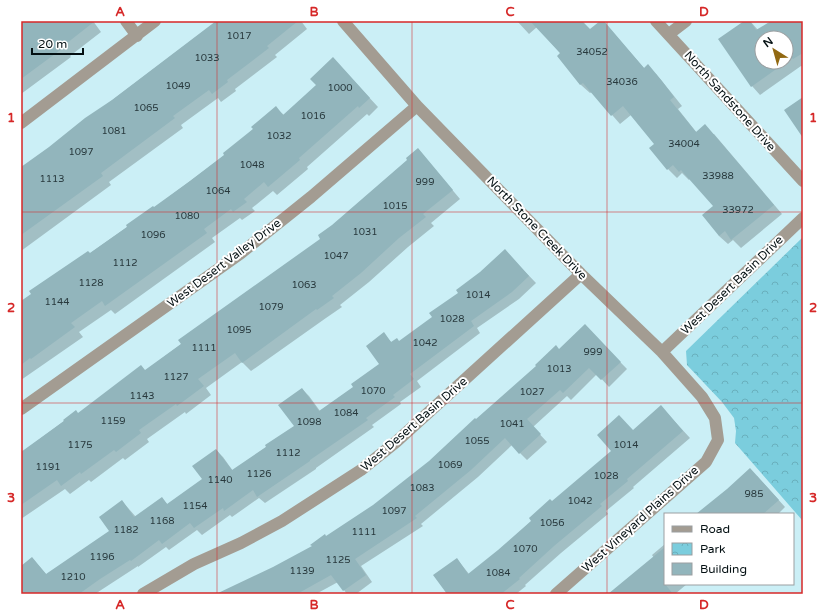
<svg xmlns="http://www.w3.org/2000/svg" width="824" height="615" viewBox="0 0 824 615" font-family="'Varela Round',sans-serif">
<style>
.park{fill:url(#park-crowns)}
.shadow{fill:#0003;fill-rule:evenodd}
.building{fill:#92b5bc}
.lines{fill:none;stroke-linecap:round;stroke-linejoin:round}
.street{stroke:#a39c92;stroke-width:12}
.grid{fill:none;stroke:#d62828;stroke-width:1;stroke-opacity:0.55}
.labels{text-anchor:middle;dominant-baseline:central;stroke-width:4;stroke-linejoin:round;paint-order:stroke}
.number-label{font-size:10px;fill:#28393d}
.street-label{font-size:12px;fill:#041013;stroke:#fff}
.neatline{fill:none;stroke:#d62828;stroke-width:1.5}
.grid-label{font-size:13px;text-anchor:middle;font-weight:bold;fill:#d62828}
</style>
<defs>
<pattern id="park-crowns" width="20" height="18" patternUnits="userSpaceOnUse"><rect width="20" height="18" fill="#7bcddd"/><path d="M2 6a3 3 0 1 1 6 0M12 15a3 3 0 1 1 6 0" fill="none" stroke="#69afbd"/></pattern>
</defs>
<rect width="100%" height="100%" fill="#cbeff6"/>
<path class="park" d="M803 237V520H802L735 443 736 431 734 418 722 402 687 365 686 351Z"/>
<path class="shadow" d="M21 21H93L101 32 70 56 71 57 21 94Z
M217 21H301L307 29 275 55 277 57 235 89 236 91 221 102 218 98 181 125 183 128 109 182 111 185 21 251V169Z
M517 21H582L590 30 603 21 644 68 656 74 670 91 682 106 678 109 697 133 714 134 782 214 741 248 733 240 728 244 719 236 715 206 690 178 689 180 682 173 677 178 668 169 655 144 631 115 620 124 592 92 590 93 581 85 558 56 561 54 537 27 529 34Z
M745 21H750L758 30 773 21H803V67L801 66 760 95 752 86ZM762 38H786V62H762Z
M342 68 378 107 369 116 367 114 307 167 308 169 277 195 273 191 252 208 255 211 242 220 240 218 212 238 215 242 115 314 111 310 79 332 83 337 21 380V302L154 208 225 155 276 108 284 115Z
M418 149 460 199 431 223 434 226 408 247 369 282 340 305 342 307 326 318 251 371 242 362 206 388 211 395 186 414 185 412 147 439 149 442 125 460 123 458 91 482 89 480 70 494 65 489 21 519V453L76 412 78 414 145 371 322 239 332 226 408 160Z
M512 258 536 283 519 299 477 328 480 333 417 381 421 387 400 402 401 404 372 425 374 427 316 468V469L265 503 259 498 232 517 230 515 202 535 197 530 169 550 166 547 138 567V566L95 594H21V567L32 558 47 575 111 532 122 501 136 517 162 498 168 505 203 480 216 450 223 457 233 471 295 426 302 389 309 396 320 411 354 387 381 364 384 334 392 343 400 342Z
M585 326 627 369 609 387 597 374 571 400 567 396 533 427 547 442 527 460 512 445 478 477 421 524 423 526 361 566 372 582 356 594H347L338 582 316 594H218L274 568 313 547 373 506 430 462 559 350Z
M667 413 690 438 633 487 634 488 606 511 608 514 561 553 525 585 526 586 516 594H444L447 592 457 559 469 574 499 551 552 502 613 451 633 431Z
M757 476 785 507 778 514H699Z
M665 544V584H687L675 594H609L654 558 652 555Z"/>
<path class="building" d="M21 21H95L62 47 63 48 21 79Z
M216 21H298L267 46 269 48 227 80 228 82 212 94 209 90 173 116 175 118 101 173 103 176 21 235V167L49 147 85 118 112 100Z
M530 21H582L590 29 600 21H604L644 68 648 64 662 81 674 97 670 100 696 132 705 124 774 205 731 240 725 231 719 236 702 215 713 206 681 170 679 172 673 165 667 170 649 148 654 144 623 106 611 116 583 83 580 85 557 56 560 53Z
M744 21H750L756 30 771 21H803V53L793 59 792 58 786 62V38H762V62H786L751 87 718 39Z
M333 57 370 98 359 108 358 106 299 158 300 160 268 187 264 182 244 199 247 202 233 212 231 209 204 229 207 233 105 306 102 301 71 323 75 327 31 359 30 358 21 365V301L31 294 29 291 88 251 90 253 127 227 126 225 153 206 154 207 190 181 224 155 223 153 253 129 251 127 276 106 283 115 316 85 310 79Z
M803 97V138L784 110Z
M418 148 453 190 423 214 426 217 399 238 361 273 332 296 334 298 317 310 316 309 242 363 235 353 198 379 204 386 177 406 176 404 139 430 141 433 116 452 114 450 81 474 80 472 61 486 57 480 21 505V452L64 421 63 420 76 410 78 413 141 365 145 370 181 344 178 340 320 239 318 235 332 225 407 160 406 158Z
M505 249 529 276 512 292 471 321 474 326 410 374 414 379 393 395 395 397 366 418 368 420 310 460V461L257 497 253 490 224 511 223 508 194 528 190 523 162 544 159 540 131 561 130 560 100 579 79 594H24L21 590V566L32 557 46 574 109 531 99 517 122 500 134 517 162 497 167 504 202 479 192 466 216 449 232 470 266 447 265 445 294 426 278 405 302 388 319 411 353 387 351 384 379 364 366 346 384 332 391 342 397 338 399 341 432 317 429 313 458 293 456 290 480 272Z
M585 324 621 362 601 380 589 368 563 393 560 390 527 419 541 434 519 454 505 438 471 470 415 516 417 518 355 559 366 575 343 591 331 575 297 594H216L273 567 312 546 310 545 325 534 326 536 373 505 429 461 475 418 476 419 536 366 535 365 556 345 559 349Z
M661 405 683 431 627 479 628 481 600 504 602 506 554 546 519 578 520 579 501 594H447L433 575 457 558 468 574 498 550 531 521 529 518 550 499 552 501 611 451 597 435 619 415 633 430Z
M750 468 779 500 763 514H696L727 489Z
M665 547V584L673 594H608Z"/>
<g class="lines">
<path class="street" d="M126 21 137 36
M343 21 417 106 581 274 662 352 702 397 715 418 718 440 706 462 556 594
M656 21 803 181
M669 34 686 21
M21 123 155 21
M662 352 803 218
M21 409 241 253 311 197 417 106
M143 594 194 564 241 543 282 521 361 470 396 442 581 274"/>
</g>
<path class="grid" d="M217 21V594M412 21V594M607 21V594M21 212H803M21 403H803"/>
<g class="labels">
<g class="number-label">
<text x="239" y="36">1017</text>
<text x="592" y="52">34052</text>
<text x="207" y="58">1033</text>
<text x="622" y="82">34036</text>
<text x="178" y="86">1049</text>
<text x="340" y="88">1000</text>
<text x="146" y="108">1065</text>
<text x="313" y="116">1016</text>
<text x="114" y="131">1081</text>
<text x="279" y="136">1032</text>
<text x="684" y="144">34004</text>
<text x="81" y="152">1097</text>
<text x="252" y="165">1048</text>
<text x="718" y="176">33988</text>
<text x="52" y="179">1113</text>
<text x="425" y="182">999</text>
<text x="218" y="191">1064</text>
<text x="395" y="206">1015</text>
<text x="738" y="210">33972</text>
<text x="187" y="216">1080</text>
<text x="365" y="232">1031</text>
<text x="153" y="235">1096</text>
<text x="336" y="256">1047</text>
<text x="125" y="263">1112</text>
<text x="91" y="283">1128</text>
<text x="304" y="285">1063</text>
<text x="478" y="295">1014</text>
<text x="57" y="302">1144</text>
<text x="271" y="307">1079</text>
<text x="452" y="319">1028</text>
<text x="239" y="330">1095</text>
<text x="425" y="343">1042</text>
<text x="204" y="348">1111</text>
<text x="593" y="352">999</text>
<text x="559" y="369">1013</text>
<text x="176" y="377">1127</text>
<text x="373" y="391">1070</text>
<text x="532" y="392">1027</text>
<text x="142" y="396">1143</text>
<text x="346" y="413">1084</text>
<text x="113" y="421">1159</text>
<text x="309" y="422">1098</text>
<text x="512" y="424">1041</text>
<text x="477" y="441">1055</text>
<text x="80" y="445">1175</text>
<text x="626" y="445">1014</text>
<text x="288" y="453">1112</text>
<text x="450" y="465">1069</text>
<text x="48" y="467">1191</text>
<text x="259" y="474">1126</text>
<text x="606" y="476">1028</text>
<text x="220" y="480">1140</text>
<text x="422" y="488">1083</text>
<text x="754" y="494">985</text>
<text x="580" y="501">1042</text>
<text x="195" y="506">1154</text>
<text x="394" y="511">1097</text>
<text x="162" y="521">1168</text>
<text x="552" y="523">1056</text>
<text x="126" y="530">1182</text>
<text x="364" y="532">1111</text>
<text x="525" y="549">1070</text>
<text x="102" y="557">1196</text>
<text x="338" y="560">1125</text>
<text x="302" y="571">1139</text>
<text x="498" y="573">1084</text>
<text x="73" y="577">1210</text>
</g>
<g class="street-label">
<text transform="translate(730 101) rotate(48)">North Sandstone Drive</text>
<text transform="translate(537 228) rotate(46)">North Stone Creek Drive</text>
<text transform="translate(224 263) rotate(-37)">West Desert Valley Drive</text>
<text transform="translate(732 285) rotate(-44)">West Desert Basin Drive</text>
<text transform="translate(414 424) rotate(-41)">West Desert Basin Drive</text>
<text transform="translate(640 519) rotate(-42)">West Vineyard Plains Drive</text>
</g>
</g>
<rect width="824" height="615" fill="none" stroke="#ffffff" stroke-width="44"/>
<rect x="664" y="513" width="130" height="72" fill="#ffffff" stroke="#9b9fa1"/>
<rect x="672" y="526" width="20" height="6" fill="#a39c92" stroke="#9b9fa1"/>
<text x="700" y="533" font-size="12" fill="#041013">Road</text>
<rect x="672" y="543" width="20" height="12" fill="url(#park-crowns)" stroke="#9b9fa1"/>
<text x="700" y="553" font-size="12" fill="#041013">Park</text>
<rect x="672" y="563" width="20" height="12" fill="#92b5bc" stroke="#9b9fa1"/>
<text x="700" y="573" font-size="12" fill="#041013">Building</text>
<g transform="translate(774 50) rotate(323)"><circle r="19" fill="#ffffff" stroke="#9b9fa1"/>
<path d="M0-3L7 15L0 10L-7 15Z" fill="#926912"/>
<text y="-6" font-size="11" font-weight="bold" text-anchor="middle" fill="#041013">N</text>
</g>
<path d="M32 48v6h51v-6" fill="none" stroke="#041013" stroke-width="2"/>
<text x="38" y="48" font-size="12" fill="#041013" stroke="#ffffff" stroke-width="3" paint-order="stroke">20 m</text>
<rect x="22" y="22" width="780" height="571" class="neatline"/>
<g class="grid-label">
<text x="120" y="16">A</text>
<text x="314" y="16">B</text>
<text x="510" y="16">C</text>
<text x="704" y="16">D</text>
<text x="11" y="122">1</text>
<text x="813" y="122">1</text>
<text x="11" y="312">2</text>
<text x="813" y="312">2</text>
<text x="11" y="502">3</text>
<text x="813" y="502">3</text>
<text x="120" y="609">A</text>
<text x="314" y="609">B</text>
<text x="510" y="609">C</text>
<text x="704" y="609">D</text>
</g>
</svg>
